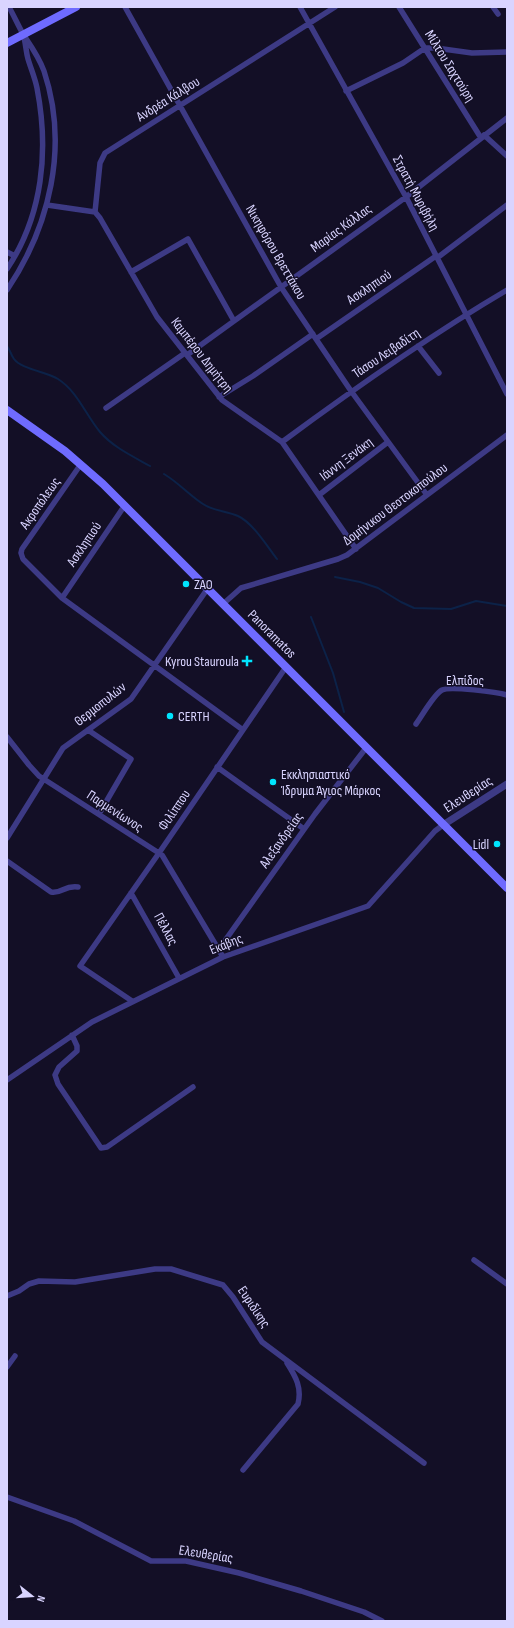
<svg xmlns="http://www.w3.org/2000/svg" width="514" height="1628" viewBox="0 0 514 1628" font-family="'Sofia Sans Condensed',sans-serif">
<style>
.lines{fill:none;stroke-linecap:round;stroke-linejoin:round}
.stream{stroke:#0c2248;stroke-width:2}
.minor{stroke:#3d3a85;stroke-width:5.5}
.tertiary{stroke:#3d3a85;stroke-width:7}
.secondary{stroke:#6f6bff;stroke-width:8}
.poi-dot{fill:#00e5ff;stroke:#130f26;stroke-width:1.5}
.labels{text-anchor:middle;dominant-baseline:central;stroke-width:3;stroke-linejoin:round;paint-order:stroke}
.street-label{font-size:14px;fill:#d9d4ff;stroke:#130f26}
.poi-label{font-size:14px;fill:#d9d4ff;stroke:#130f26;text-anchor:start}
</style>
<rect width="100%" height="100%" fill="#130f26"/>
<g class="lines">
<path class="stream" d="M7 346C10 350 11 355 14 359 21 369 47 372 58 379 78 392 85 414 100 432 113 447 132 456 150 466
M164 474C179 483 189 495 203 504 213 511 227 511 238 516 253 523 267 546 277 559
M335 577 360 582 378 588 401 602 414 608 451 609 476 601 507 606
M311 617 333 673 344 712"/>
<path class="minor" d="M125 7 281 287 351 391 427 495
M300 7 406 197 507 394
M399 7 481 138
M493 7 498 14
M346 91 403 63 425 48H436L472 53 507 52
M484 135 507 156
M47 205 95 212 100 163 105 153 335 7
M95 212 100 218 157 317 222 400 282 442 356 549
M7 252 15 256
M437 258 507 205
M7 269C43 215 49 150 37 88 35 78 31 69 28 59 26 52 26 45 24 38
M131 272 188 239 234 321
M7 290C50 226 69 146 44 71 39 57 31 46 23 34 18 25 14 16 9 7
M316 339 436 256
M418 346 439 373
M187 355 406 197 507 118
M219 397 253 376 313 334
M106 408 185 353
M282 442C355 388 429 336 507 290
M81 464 22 549 21 553 23 559 62 598 243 730
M319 495 388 442
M62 598 125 505
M223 604 241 588 338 559 347 555 507 435
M416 724C422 716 434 694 442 690 450 686 497 692 507 695
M88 730 131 759 99 814
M7 737 29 765 39 776 162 855 223 957
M217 767 304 829
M7 838 63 748 131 699 208 588
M7 861 51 892C62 894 64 885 78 887
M131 893 179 978
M219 949 315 814 366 748
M132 1001 80 966 159 853 286 667
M72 1035 77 1046V1051L59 1067 55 1075 58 1084 101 1148 107 1147 193 1087
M7 1080 92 1022 223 957 368 906 435 831 443 825
M474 1260 507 1284
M7 1296 19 1291 29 1284 39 1281 75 1282 155 1269H171L223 1285 233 1297 262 1342 424 1463
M7 1367 15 1356
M243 1470 298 1404C302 1388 296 1377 287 1363
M7 1497 74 1521 151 1561H186L239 1573 301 1591 364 1612 382 1621"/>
<path class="tertiary" d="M443 825 507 784"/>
<path class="secondary" d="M7 43 76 7
M7 410 65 451 103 484 507 888"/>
</g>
<g class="poi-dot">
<circle cx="186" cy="584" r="4"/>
<path d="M245 655h4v4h4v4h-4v4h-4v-4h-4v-4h4z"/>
<circle cx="170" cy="716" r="4"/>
<circle cx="273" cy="782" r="4"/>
<circle cx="497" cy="844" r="4"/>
</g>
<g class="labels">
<g class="street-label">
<text transform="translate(450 66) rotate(58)">Μίλτου Σαχτούρη</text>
<text transform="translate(168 99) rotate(-32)">Ανδρέα Κάλβου</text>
<text transform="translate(416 193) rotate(62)">Στρατή Μυριβήλη</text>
<text transform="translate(341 228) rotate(-36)">Μαρίας Κάλλας</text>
<text transform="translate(276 252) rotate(60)">Νικηφόρου Βρεττάκου</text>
<text transform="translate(369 287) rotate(-34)">Ασκληπιού</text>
<text transform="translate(386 353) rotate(-34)">Τάσου Λειβαδίτη</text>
<text transform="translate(202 355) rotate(52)">Καμπέρου Δημήτρη</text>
<text transform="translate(346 459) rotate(-37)">Ιάννη Ξενάκη</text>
<text transform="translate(40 503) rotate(-55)">Ακροπόλεως</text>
<text transform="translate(395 504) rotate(-37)">Δομήνικου Θεοτοκοπούλου</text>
<text transform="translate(84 544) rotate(-56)">Ασκληπιού</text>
<text transform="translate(272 634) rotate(45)">Panoramatos</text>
<text x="465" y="680">Ελπίδος</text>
<text transform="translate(100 704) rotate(-38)">Θερμοπυλών</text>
<text transform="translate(468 794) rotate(-33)">Ελευθερίας</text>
<text transform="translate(174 810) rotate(-56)">Φιλίππου</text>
<text transform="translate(115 811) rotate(33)">Παρμενίωνος</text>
<text transform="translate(281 840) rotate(-55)">Αλεξανδρείας</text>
<text transform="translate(166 929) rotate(61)">Πέλλας</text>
<text transform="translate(226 944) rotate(-22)">Εκάβης</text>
<text transform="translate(254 1307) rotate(56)">Ευριδίκης</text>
<text transform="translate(206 1554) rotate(9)">Ελευθερίας</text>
</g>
<g class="poi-label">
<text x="194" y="584">ZAO</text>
<text x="239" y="661" text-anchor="end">Kyrou Stauroula</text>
<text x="178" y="716">CERTH</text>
<text x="281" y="774">Εκκλησιαστικό<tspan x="281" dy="16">Ίδρυμα Άγιος Μάρκος</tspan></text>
<text x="489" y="844" text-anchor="end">Lidl</text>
</g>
</g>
<rect width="514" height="1628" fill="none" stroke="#d9d4ff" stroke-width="16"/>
<g transform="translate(32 1596) rotate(107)" stroke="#130f26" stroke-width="3" paint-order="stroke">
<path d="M0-3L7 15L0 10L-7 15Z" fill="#d9d4ff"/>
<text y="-6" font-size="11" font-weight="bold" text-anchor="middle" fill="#d9d4ff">N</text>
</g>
</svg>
